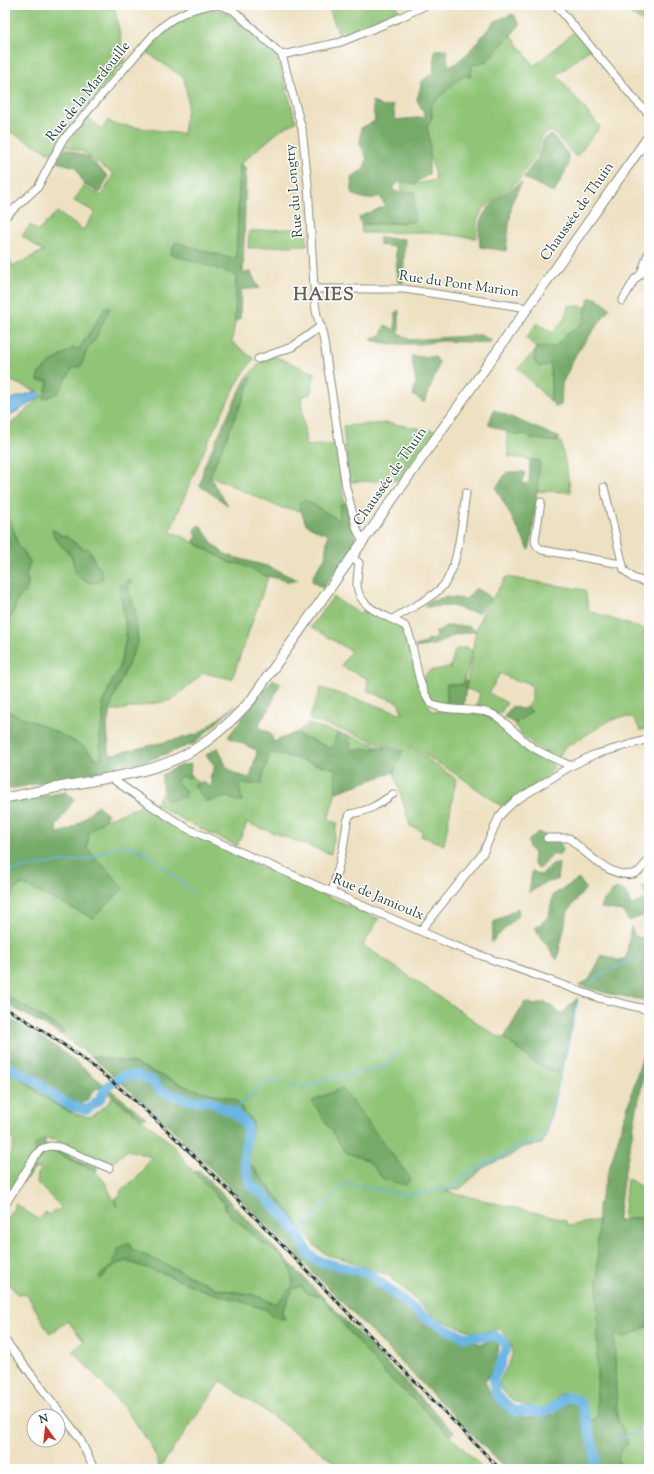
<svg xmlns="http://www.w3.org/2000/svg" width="654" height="1474" viewBox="0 0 654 1474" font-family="'Sorts Mill Goudy',serif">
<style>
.green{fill:#90c577;stroke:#588156;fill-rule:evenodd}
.forest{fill:#74aa68;stroke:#4a744e}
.water{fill:#6bb5e4;stroke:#45798c}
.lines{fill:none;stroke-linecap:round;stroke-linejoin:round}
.stream{stroke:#6bb5e4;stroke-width:1.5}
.river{stroke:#6bb5e4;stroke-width:10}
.minor-casing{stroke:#868f7b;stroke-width:9}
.major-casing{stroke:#868f7b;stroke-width:11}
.minor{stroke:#fff;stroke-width:7}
.major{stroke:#fff;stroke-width:9}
.rail-casing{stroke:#1f3d34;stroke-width:3}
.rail{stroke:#fff;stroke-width:1.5;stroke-dasharray:4.5;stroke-linecap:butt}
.labels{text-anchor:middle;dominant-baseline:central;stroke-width:3;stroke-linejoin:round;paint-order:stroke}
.street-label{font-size:14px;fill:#1f3d34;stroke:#fff}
.district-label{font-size:18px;font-weight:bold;letter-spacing:1px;fill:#61605a;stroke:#fff}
</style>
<rect width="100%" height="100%" fill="#fff"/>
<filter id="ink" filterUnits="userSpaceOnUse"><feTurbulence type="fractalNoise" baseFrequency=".025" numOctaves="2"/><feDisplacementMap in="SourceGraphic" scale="8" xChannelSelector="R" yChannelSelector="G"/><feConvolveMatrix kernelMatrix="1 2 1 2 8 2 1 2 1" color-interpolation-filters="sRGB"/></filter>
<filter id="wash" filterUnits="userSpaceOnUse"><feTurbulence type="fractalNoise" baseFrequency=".012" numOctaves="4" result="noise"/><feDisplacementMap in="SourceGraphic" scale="16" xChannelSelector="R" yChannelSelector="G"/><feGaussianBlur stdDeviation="0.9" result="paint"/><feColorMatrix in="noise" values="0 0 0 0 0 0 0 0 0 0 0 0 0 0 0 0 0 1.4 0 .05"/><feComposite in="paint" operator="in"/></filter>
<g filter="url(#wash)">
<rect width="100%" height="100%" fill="#eee1c2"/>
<path class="green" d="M5 5H114L125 60 80 114 58 144 52 154 5 129Z
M328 5H396L399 11 378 22 339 36Z
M617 5H649V22L647 25 627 11 624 12Z
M201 10C206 10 212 9 217 10 238 15 267 40 278 58L296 122 282 129 240 164 236 260 175 242 171 254 236 275 235 322 232 342 254 359C239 377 230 397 220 417 201 455 186 493 170 532L182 536 230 563 241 564 268 577 232 679 203 673 172 700 109 712 113 699 138 642 135 611 128 588V579L123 606 126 639 119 669 112 681 103 704V722L100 735V750L102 758 97 759 83 746 12 713 5 712V624L13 614 17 599 28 588V581L26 577 30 562 19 549 11 521 5 517V436L7 427 42 396 37 391 5 379V252L13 266 43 251 22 236 30 225 38 231 57 212 83 230 95 212 74 201 83 187 102 196 113 174 83 152 65 146 88 117 102 129 108 120 114 124 183 134 188 101 184 78 145 51C164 30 173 19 201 10ZM106 307 95 339 87 350 81 366 73 368 58 393 44 399 49 380 39 381 49 364 73 348 79 349ZM58 533C62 536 64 536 67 538 76 542 82 549 91 552L96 564 101 568 74 566C72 549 55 548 58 533Z
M575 31 590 49 557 75 600 127 576 157 552 131 542 136 536 155 518 181 482 210 477 221 476 238 425 232 362 233 361 225 414 222 415 192H402L401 181 415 184 436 180 431 159 427 126 432 118 431 105 472 65 487 61 511 35 534 66Z
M306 228 307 245 248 248 249 231Z
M568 305 587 307 583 323 565 336 555 347 536 348 526 338 537 323 553 333 565 318Z
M536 350 534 360 551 364V402L518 368Z
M270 357H276L315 373 310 394 301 397 306 446 335 444 345 507 343 528 303 511 281 508 210 476 252 378 247 377 261 362Z
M387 423 436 431 416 455 400 480 349 482 343 426Z
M506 431 517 435 525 434 533 439 561 442 571 492 536 491 540 461 509 457Z
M506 577 585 590 589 611 649 631V729L640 730 634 719 628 717H621L609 721 563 749 559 758C545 752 520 739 515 724L532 711 526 708 532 699V686L521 680 519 683 500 673 489 693 507 703 500 714 476 708 480 693 466 689 476 629 483 612Z
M333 597 359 613 367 609 405 628 424 696 432 711H462L491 716 545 757C548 760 553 763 553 767 555 776 510 801 501 806L462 778 412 747 409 748H411L456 779 444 845 421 836 422 831 410 826 394 772 336 792 328 820 337 823 331 854 247 823 237 846 187 822 155 804 165 789 183 767 213 798 237 780 258 783 270 752 308 724 402 752 404 751 309 719 321 688 403 714 398 702 367 691 368 679 341 666 351 651 311 627Z
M466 647 472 651 463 685 447 684V706C435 705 424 694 423 683 422 678 426 674 429 671L449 667 450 669 455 650Z
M145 805 184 831 238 854 237 856 379 919 363 945 500 1038H504L538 1065 561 1074 546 1135 542 1144 522 1147 507 1158 499 1160 483 1168 460 1189 445 1191 565 1220 568 1226 598 1220 597 1417 590 1422C586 1402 583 1389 559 1395 557 1398 554 1403 551 1405 534 1414 506 1401 499 1384 502 1370 518 1358 510 1342 508 1337 503 1333 500 1329L476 1333 435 1318 427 1311 389 1276 344 1259 327 1255 315 1246 306 1231 303 1233 295 1219 246 1158 253 1123 235 1099 189 1088 134 1063 91 1056 60 1034 65 1031 5 995V903L21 884 124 888 87 848 89 832 104 820Z
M13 1072C36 1090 59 1114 90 1117L108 1104 112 1097C134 1113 155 1128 174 1147 181 1155 186 1164 193 1171 203 1183 214 1194 225 1204V1210L261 1243C270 1245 282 1256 288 1263 292 1270 292 1278 293 1286L276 1304 254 1295 218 1289 132 1249 128 1243 113 1265 100 1275 102 1278 115 1265 126 1261 165 1274 200 1289 268 1310 273 1317 285 1319 282 1313 293 1289 301 1286 307 1293 323 1297 347 1329 388 1377 414 1400 480 1465 479 1469H343L286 1426 221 1381 159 1469C157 1438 95 1376 73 1351L84 1342 68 1321 50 1334 27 1295 17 1294 5 1279V1218H9L16 1204 38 1219 46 1212 50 1215 55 1209 57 1211 61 1207 37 1183 38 1173 41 1170 39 1168 36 1170 33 1167 45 1151H53L96 1172 105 1182 117 1207 115 1199 121 1194 120 1191 139 1176 151 1157 128 1150 113 1162 98 1161 71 1150 55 1140 45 1138 36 1150 5 1203V1159L11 1154 14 1142 9 1135 5 1138V1080Z
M627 1178 649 1192V1221L640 1217 623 1220Z
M649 1325V1419L637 1430 638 1433 649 1426V1469H620L618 1456 624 1431 617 1418 614 1335 623 1338Z"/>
<path class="forest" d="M513 14 520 25 487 61 472 65 471 77 462 76 431 105 432 118 427 126 430 144 429 174 414 184 401 181 392 187 395 192H415L414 222 361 224 359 217 385 206 380 196C367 201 364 199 352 194L351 177 363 170 367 158 360 144 361 128 375 121 372 101 383 107 393 105 395 120 426 117 417 100 422 81 433 73 435 50 447 49 448 66 455 64 468 53 495 21Z
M552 135 568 154V166L554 193 537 184 523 178 537 159 544 139Z
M64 148 88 157 108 176 100 193 84 185 76 167 57 162Z
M240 164 246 168 243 273 250 271 259 288 241 290 240 319 235 322 236 275 171 254 175 242 236 260Z
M522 182 512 202 506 251 480 247C480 240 478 231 480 224 484 205 507 192 522 182Z
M379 238 405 239 403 283 398 282 395 247 380 245Z
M589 298H597L610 308 576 354 562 384 561 405 556 407 551 402V364L539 367 534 360 536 348 555 347 565 336 583 323Z
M107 306 110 308 95 339 87 350 81 366 73 368 58 393 43 399 49 381H38V374L49 364 73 348 79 349Z
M399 310V333L410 340 480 335 491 340 490 343 442 341 420 344H392L373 341 371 339 381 335 385 325 395 330V313Z
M411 356 435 357 439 362 436 373 424 403 413 395 416 382Z
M247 377 252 378 210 476 217 489 228 505 200 486 204 466 234 402Z
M494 410 560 438 557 442 533 439 525 434 518 435 488 425Z
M530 460 540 461 532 537 529 550 496 488 507 472H525L522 484 529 483Z
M305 500 339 520 340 505 346 503 357 544 323 588 317 585 312 581 313 576 325 557 328 533 320 532 306 524 298 503Z
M5 517C16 526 14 536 19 549H22L30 562 26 577 28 581 26 592C15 598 18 603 13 613 11 617 8 621 5 624V602L7 597H5V585L9 581 6 574 9 564 5 561Z
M200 525 213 544 223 553 233 557 267 566 298 580 290 582 260 574 241 564 230 563 194 542V540L197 537 195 532 196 527Z
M52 530H54L61 536H66L83 549 88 548C92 553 92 558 96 564 100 570 102 568 103 578L97 583C90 583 82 581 77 575 73 569 74 561 70 554 65 547 53 540 52 530Z
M128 579 131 581 128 588 135 611 138 642 113 699 110 709V716L107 723 108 740 110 755 198 734 236 705 195 743 141 763 5 790V712L12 713 44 726 83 746 97 759 101 758 100 735 103 722V704L112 681 119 669 126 639V626L120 593 122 584Z
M476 588 491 598 479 613 467 611 452 606 425 607 427 602 445 597 466 599Z
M445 626H468L476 631 454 635 435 645 415 648V646L426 643 427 639 435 640 436 631 441 630Z
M273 679 280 683 269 710 261 720 259 728 271 733 273 742 295 733 332 749 337 733 349 736 351 750 386 747 402 752 394 772 336 792 335 769 270 752 261 784H239L242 801 238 802 227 797 206 802 194 785 202 782 211 787 212 782 210 777 215 766 206 755 218 747 226 766 235 774 250 778 257 752 256 750 228 737 256 699Z
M464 681H467L463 708 447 706V684L463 685Z
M512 706 521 709 526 708 532 711 515 724 504 717Z
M191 764 190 778 182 776 176 781 186 791V796L166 801 162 787V775L181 765Z
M66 792 74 799 56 827 58 833C75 830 86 817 97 805L108 814 104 820 89 832 87 848 124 888 93 918 21 884 5 903V803Z
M538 832 560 842 563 849 558 856 554 853 540 869 533 863 534 853 529 848 528 841Z
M559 863 557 880 544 883 529 893 532 871 541 875 551 865Z
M579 879 586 888 568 911 557 960 535 928 549 917 553 895Z
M641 886H647L649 889V913L629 921 622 911 601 908 604 900 616 888 626 892 631 905 647 899Z
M518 908 519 914 491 943 494 922Z
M631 926 634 935 640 938 649 933V1001L610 994 579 985 589 980 602 955 621 961 626 958Z
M5 995 65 1032 60 1034 5 1003Z
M577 998 561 1074 538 1065 504 1038 525 1002 535 1005 545 1002C551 1005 555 1011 562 1014Z
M5 1016 57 1047 146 1118H141L104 1090 97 1088 86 1101 75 1106 72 1112C48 1104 32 1088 13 1072L5 1080Z
M649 1035 643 1078 623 1181 619 1211 617 1221 640 1217 649 1221V1325L623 1338 614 1335 617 1418 624 1431 628 1442 618 1456 620 1469H506L166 1123 91 1056 134 1063 189 1088 235 1099 253 1123 246 1159 295 1219 303 1233 297 1239 307 1256 316 1263 368 1275 421 1319 465 1339 481 1344 491 1340 498 1344 496 1365 485 1381 492 1398 511 1414 526 1418 556 1414 562 1405 572 1402 590 1422 597 1417 598 1206Z
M342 1088 411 1179 406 1185 384 1180 367 1160 345 1152 312 1101Z
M45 1138V1145L68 1154 84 1164 86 1160 98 1166 96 1172 53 1151H46L33 1167 34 1170 23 1183 36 1150 34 1146Z
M199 1170 454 1432 450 1435 414 1400 388 1377 347 1329 323 1297 307 1293 301 1286 293 1289 282 1312 285 1319 273 1317 267 1310 200 1289 165 1274 126 1261 115 1265 102 1278H99L100 1275 113 1265 112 1264 119 1248 129 1243 132 1249 218 1289 254 1295 276 1304 293 1285C292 1278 292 1269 288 1263 282 1256 270 1245 262 1243L225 1210V1204L194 1172Z"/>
<path class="water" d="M37 391 42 396 5 418V401Z"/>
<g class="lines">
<path class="stream" d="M5 872 40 865 88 859 122 845 131 846 152 857 194 893
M5 898 7 902 5 905
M591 983 608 970 649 952
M233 1112 243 1101 268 1080 298 1086H308L326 1079 384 1067 397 1050
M298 1233 343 1186 348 1184 403 1195 431 1193 437 1188 442 1189 455 1187 462 1178 490 1161 499 1158 521 1144 539 1141 545 1135 565 1059 578 1000
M5 1362 7 1357
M613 1441 634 1434 649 1422"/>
<path class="river" d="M5 1065C16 1071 28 1076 38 1083 55 1095 64 1106 86 1110L99 1100 108 1086 122 1076 137 1075 152 1081 160 1090 169 1094 194 1101H210L220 1107 233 1112 247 1125 244 1160 250 1184 263 1194 288 1221 300 1237 309 1255 317 1261 368 1273 421 1315 446 1329 465 1337 495 1336 503 1341 506 1347 500 1365 493 1379 496 1395 514 1411 545 1412 556 1406 566 1397C572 1398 576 1398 580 1403 583 1406 595 1450 595 1457 595 1461 595 1465 594 1469"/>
</g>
</g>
<g filter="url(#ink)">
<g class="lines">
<g class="minor-casing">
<path id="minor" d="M213 5 222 6 233 10 282 55
M556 5 636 101 649 114
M282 55 302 129 308 184 315 304 317 315 323 336 346 487 357 530 363 541
M282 55 341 42 397 19 426 5
M5 217 38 187 62 141 154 34C172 17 187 9 211 5
M315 289H404L528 308
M622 301 635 279 641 274 649 251
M258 359 292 347 321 326
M604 487 624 570 633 578 649 583
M541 502 535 540C535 545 538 547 542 550L621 564
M352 557 359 563C358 570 357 578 357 585 359 610 387 615 405 626L408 631C416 652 416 686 431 703 439 712 476 708 490 713 503 718 517 735 528 744 541 754 556 759 571 766L593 755 649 739
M393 619C408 609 426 602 440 589 459 572 462 519 466 493
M111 778 144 801 188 829 452 945 599 998 649 1010
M547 838H569C584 851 614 882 636 873 641 871 645 864 649 859
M332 892 343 849 347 822 350 814C369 811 378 805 393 794
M421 930 483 853 499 817 504 811 515 801 571 766
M5 1205 35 1156 41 1149 50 1146 59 1147 109 1168
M5 1340 79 1437 94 1469"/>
</g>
<g class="major-casing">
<path id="major" d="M5 798C34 792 63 786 92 781 125 775 158 770 188 753 212 740 233 720 251 700L649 136"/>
</g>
<use href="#minor" class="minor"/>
<use href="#major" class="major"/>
<g class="rail-casing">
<path id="rail" d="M5 1008C112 1067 195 1156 279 1242 353 1318 426 1393 500 1469"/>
</g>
<use href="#rail" class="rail"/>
</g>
</g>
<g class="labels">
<g class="street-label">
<text transform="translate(89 92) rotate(-51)">Rue de la Mardouille</text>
<text transform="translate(295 191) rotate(-95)">Rue du Longtry</text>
<text transform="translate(578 212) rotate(-55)">Chaussée de Thuin</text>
<text transform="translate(459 285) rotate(8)">Rue du Pont Marion</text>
<text transform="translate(391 477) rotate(-55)">Chaussée de Thuin</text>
<text transform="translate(378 898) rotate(23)">Rue de Jamioulx</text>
</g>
<g class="district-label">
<text x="324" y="296">HAIES</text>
</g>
</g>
<rect width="654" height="1474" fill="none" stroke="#fff" stroke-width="20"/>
<g transform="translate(46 1428) rotate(345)"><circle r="19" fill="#ffffff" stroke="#a5b1ae"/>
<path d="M0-3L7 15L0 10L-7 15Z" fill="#c8321e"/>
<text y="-6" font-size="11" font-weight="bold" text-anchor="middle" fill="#1f3d34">N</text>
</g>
</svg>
